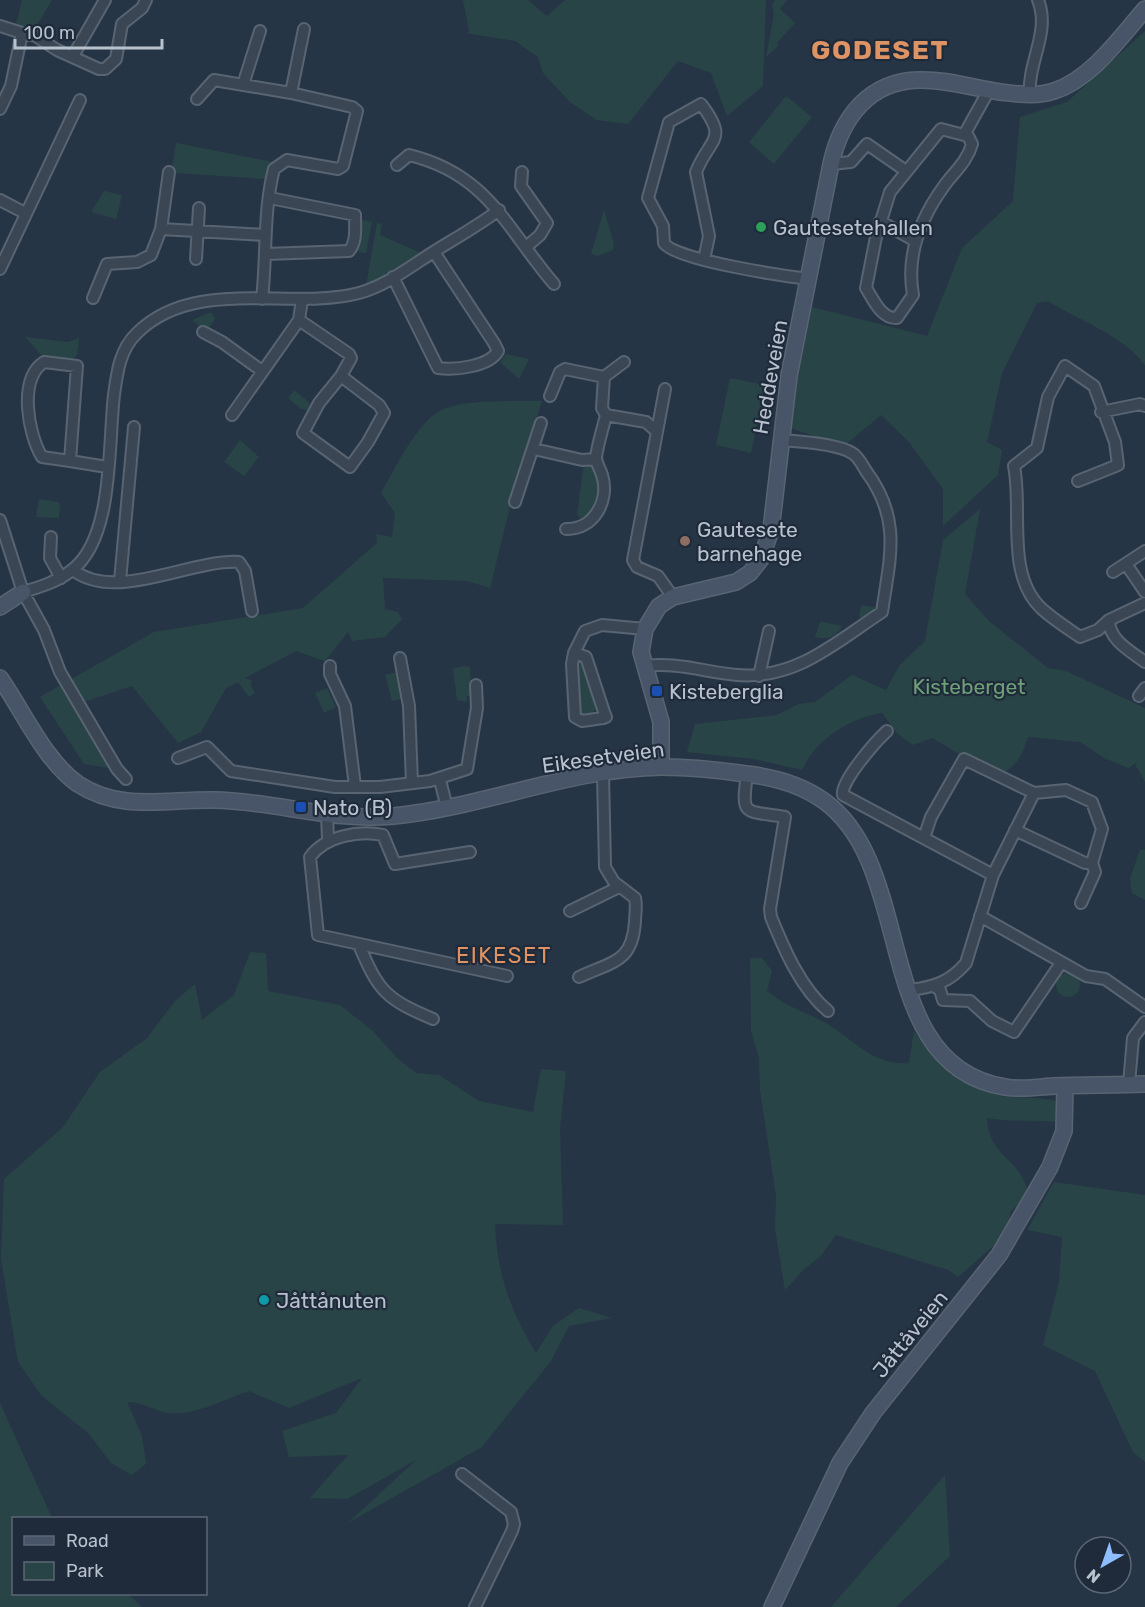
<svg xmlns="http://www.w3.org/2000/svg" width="1145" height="1607" viewBox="0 0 1145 1607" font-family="Rubik,sans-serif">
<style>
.green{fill:#284446}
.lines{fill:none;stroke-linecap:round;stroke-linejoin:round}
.street-casing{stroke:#596472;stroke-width:14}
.secondary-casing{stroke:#596472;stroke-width:18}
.street{stroke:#3a4654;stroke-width:10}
.secondary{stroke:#485568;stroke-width:15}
.leisure-dot{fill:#2e9e5b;stroke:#1f2b3a;stroke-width:2}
.education-dot{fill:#8d6e63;stroke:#1f2b3a;stroke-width:2}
.transit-dot{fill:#1a4fb4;stroke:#1f2b3a;stroke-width:2}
.culture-dot{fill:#0f9aa8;stroke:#1f2b3a;stroke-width:2}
.labels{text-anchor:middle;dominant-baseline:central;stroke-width:4.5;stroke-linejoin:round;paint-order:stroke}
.poi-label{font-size:21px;fill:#b8c1ce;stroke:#1f2b3a;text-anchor:start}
.street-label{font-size:21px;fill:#b8c1ce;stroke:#1f2b3a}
.park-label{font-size:21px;fill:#6ea077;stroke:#1f2b3a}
.neighbourhood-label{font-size:22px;letter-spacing:1.5px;fill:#dd9364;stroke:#1f2b3a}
.district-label{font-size:27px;font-weight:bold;letter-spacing:1.5px;fill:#dd9364;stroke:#1f2b3a}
</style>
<rect width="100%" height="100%" fill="#263545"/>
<path class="green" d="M22 0H52L34 30 16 24Z
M463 0H528L547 16 565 0H766L763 86 727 116 711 73 678 61 628 124 597 120 570 102 543 73 538 57 515 41 466 33 469 31Z
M775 0H787L780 9 795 23 777 43 779 45 766 57 774 14 772 5Z
M1145 31V365C1121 334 1080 321 1048 301L1037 303 1002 373 987 442 1002 450 998 475 943 526V489L909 442 881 415 844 446 787 427 812 307 927 336 962 248 1013 201 1020 117 1067 102Z
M786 96 812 117 774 164 749 142Z
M176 143 273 162 267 179 177 173 171 177Z
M104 191 122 195 116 219 91 212Z
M604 210 614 244 613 250 598 256 591 254Z
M360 219 372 222 366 253 359 252 356 248Z
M377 223 382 224 380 235 421 253 382 279 366 286Z
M211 312 215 319 207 332 192 320Z
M25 337 68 342 79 338 77 355 70 361 45 359Z
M506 354 529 359 519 379 500 362Z
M730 378 765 385 751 453 716 445Z
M294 390 310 403 308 410 301 409 288 398Z
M508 401H542L515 487 490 588 467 581 383 578 385 609 398 612 402 619 385 637 352 641 348 632 325 661 296 651 245 678 253 681 250 684 255 693 249 697 238 682 226 688 201 732 178 743 132 686 78 704 109 768 84 764 40 697 154 632 303 608 377 543 376 534 392 537 395 513 381 493C394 470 419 418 444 409 464 401 487 402 508 401Z
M240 440 259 457 244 476 224 462Z
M584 463C603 466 601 497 594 510 592 514 587 518 583 521L577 514Z
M39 499 58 502 60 504 59 518 36 517Z
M980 509 965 594 990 622 1048 668 1066 671 1145 708V782L1135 764 1137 762 1128 768 1104 758 1080 742 1028 737C1021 757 1017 767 997 776L932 738 913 745 897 733 882 713C850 718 816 739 802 770L754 759 687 752 695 724 777 715 799 704 815 702 852 675 886 690 899 666 925 641 943 540Z
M861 605 878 608C874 614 866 619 859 617Z
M820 622H822L842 626C837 637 826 640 815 637Z
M582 659 597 708 588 717 578 714 575 660Z
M463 666 470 667 472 696H467V702L457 700 453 669Z
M397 672 402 699 392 701 385 675Z
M327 688 336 707 324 713 315 693Z
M1140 850H1145V900L1132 893 1130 878Z
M250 952 266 953 268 991 340 1005 373 1031 397 1058 416 1073 439 1075 479 1101 533 1112 541 1069 566 1071 560 1129 563 1225 495 1224C497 1274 510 1310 536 1353L553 1326 579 1308 612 1318 569 1326 551 1361 482 1447 348 1523 416 1460 347 1499 310 1498 348 1455 289 1457 282 1431 336 1413 362 1378 289 1408 249 1391C225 1399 194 1416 168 1413 153 1410 143 1402 127 1402L142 1436 146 1464 132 1475 111 1463 89 1434 41 1395 18 1362 1 1259 4 1179 63 1127 100 1072 147 1038 175 1001 195 984 202 1020 234 995Z
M750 958H762L772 971 767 991C784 1005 800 1010 820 1020 851 1035 871 1067 909 1063L914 1031C929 1056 966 1085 994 1094 1015 1100 1038 1095 1059 1102L1056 1122C1031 1120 1011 1122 987 1118 988 1158 1023 1158 1028 1195L1011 1211 1007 1234 958 1277 948 1270 836 1235 820 1257 805 1268 785 1290 775 1229 776 1196 760 1090 759 1058 751 1031Z
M1056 985a12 12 0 1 1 24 0a12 12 0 1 1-24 0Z
M1054 1182 1145 1195V1462L1133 1452 1095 1371 1043 1345 1059 1282 1062 1237 1027 1230Z
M0 1403 52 1518H14V1594H128L142 1607H0Z
M945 1475 950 1556 896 1607H831Z"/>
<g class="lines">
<g class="street-casing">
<path id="street" d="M0 26 22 33
M73 56 105 0
M243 85 260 31
M1030 95C1027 63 1051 32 1038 0
M197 99 214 80 291 93
M0 109 11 86 22 33 34 35 57 50 99 69H105L116 59 122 24 142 8 146 0
M941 129 968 136 972 144C967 162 954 172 944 186 920 219 906 256 913 295L897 318C881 319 873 299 866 288L876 237 890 192Z
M964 135 989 90
M831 164 851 162 867 144 906 171
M397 165 409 155C488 174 506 228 554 284
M522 172 521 186 547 223 540 235 526 247
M0 200 25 213
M880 221 915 241
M161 229 265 235
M266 254 349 251C357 242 355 227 355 215L270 198
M196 259 199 208
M704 260 709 236 696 172C710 137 729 141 701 104L669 122 648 198 663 226 664 243C675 260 784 276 809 279
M0 269 80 100
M393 277 438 368C455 370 489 367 498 351L494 343 434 252
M93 298 107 264 137 262 151 255 161 229 169 172
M262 299C267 256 263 211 274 169L287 160 338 169 343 166 357 111 352 107 291 93 304 29
M299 320 349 354 351 358 341 376
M203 332 222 342 262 371
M44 362 77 366 70 461 42 457C28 434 18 379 44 362Z
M341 376 379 405 384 413 368 442 350 467 303 433 319 403Z
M665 389 633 560 637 567 658 576 673 597
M550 396 560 372 565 369 604 377 624 362
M1101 412 1140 404 1145 406
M232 415 299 320 302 300
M606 415 646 422 655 430
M534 449 582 460 596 459
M70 461 107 467
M1078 481 1118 465 1115 442 1094 386 1065 366 1048 397 1037 448 1014 466C1023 511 1005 575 1042 609 1053 619 1067 628 1080 637L1098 630 1109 620 1145 603
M515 502 541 423
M0 520 23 592 44 630 60 672 117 769 126 779
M566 529C594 530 610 500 602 475 600 468 596 464 596 457 598 443 603 428 606 415L602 408 604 377
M51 537 50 558 61 578
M1126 564 1145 592
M73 570C116 603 190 559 239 562L245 571 252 611
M1113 572 1145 551
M120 581 134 427
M23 592C40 587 57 582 72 570 114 538 108 445 114 395 117 372 120 349 137 333 195 276 289 311 359 293 386 286 411 266 435 251 456 238 479 225 499 210
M1109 620C1109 640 1130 651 1145 662
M574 653 586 657 604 712 606 717 603 718 582 721 575 717 572 664 574 653 585 631 602 625 645 629
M400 658 409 706 412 783
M330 666V674L345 706 355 786
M645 666C677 662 705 672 737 675 796 680 836 642 882 612 890 557 902 519 866 471 863 466 858 456 852 453 838 444 797 441 780 440
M759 676 769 631
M1139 696 1145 688
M887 731C876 741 840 782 843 795L993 875
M178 758 207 747 231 771 335 787H380L430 781 467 769 477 708 476 685
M747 774C741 818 744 810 785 817L770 909 771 917C784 949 801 989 828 1011
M440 780 447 808
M327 815 328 839
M1015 830 1085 863H1092L1102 829 1092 802 1066 790 1034 793
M470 852 395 864 383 835C359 830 325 836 310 857L318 935 507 976
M1081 903 1095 872 1092 863
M570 911 619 887
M980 916 1086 976 1105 979 1145 1007
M359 945C379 992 386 999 433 1019
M579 977C613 961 632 963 635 922 635 914 637 906 635 898L614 882 605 867 603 774
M935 987 940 990 943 1000 970 1001 992 1021 1014 1032 1061 963
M910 990C934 987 950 982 966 963L993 875 1034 793 964 759 931 817 924 838
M1129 1084 1133 1038 1145 1022
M462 1474 511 1512 514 1524 512 1531 475 1607"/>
</g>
<g class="secondary-casing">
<path id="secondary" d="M0 607 23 592
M0 678C23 711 45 761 78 784 121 812 166 799 214 800 275 801 333 822 394 816 484 807 571 768 662 767 690 767 719 770 746 774 773 777 802 785 824 801 918 868 870 1065 1005 1087 1020 1090 1039 1087 1054 1086 1084 1085 1115 1085 1145 1084
M661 767V722L641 652 645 629 659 606 673 597 736 582 750 573 761 559 771 530 789 376 831 164C841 119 868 81 919 80 945 79 973 88 1000 92 1018 94 1036 97 1054 91 1091 79 1120 38 1145 9
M772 1607 840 1463 873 1413 999 1255 1050 1167 1064 1131 1065 1086"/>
</g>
<use href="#street" class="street"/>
<use href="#secondary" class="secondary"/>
</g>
<circle class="leisure-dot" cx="761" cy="227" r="6"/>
<circle class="education-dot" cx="685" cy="541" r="6"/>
<g class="transit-dot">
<rect x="651" y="685" width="12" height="12" rx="3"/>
<rect x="295" y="801" width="12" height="12" rx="3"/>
</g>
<circle class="culture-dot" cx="264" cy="1300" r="6"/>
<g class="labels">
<g class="poi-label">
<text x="773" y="227">Gautesetehallen</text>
<text x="697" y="529">Gautesete<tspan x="697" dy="24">barnehage</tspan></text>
<text x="669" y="691">Kisteberglia</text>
<text x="313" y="807">Nato (B)</text>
<text x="276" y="1300">Jåttånuten</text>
</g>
<g class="street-label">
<text transform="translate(770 377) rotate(-80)">Heddeveien</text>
<text transform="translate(603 757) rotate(-8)">Eikesetveien</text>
<text transform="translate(910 1334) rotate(-51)">Jåttåveien</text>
</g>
<g class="park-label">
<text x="969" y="686">Kisteberget</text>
</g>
<g class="neighbourhood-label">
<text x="504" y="955">EIKESET</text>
</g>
<g class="district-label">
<text x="880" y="50">GODESET</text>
</g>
</g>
<rect x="12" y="1517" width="195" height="78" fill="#1f2b3a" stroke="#5c6775" stroke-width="1.5"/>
<rect x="24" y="1536" width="30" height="9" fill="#485568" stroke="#5c6775" stroke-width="1.5"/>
<text x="66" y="1547" font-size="18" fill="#b8c1ce">Road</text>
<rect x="24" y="1562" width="30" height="18" fill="#284446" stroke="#5c6775" stroke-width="1.5"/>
<text x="66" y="1577" font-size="18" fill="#b8c1ce">Park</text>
<g transform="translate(1103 1565) rotate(220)"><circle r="28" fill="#1f2b3a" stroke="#5c6775" stroke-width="1.5"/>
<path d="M0-4.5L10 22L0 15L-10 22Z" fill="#8dbefe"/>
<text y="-9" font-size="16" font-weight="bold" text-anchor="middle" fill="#b8c1ce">N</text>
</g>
<path d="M15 39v9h147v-9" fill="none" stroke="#b8c1ce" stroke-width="3"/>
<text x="24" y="39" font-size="18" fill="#b8c1ce" stroke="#1f2b3a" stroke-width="4.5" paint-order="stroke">100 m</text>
</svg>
